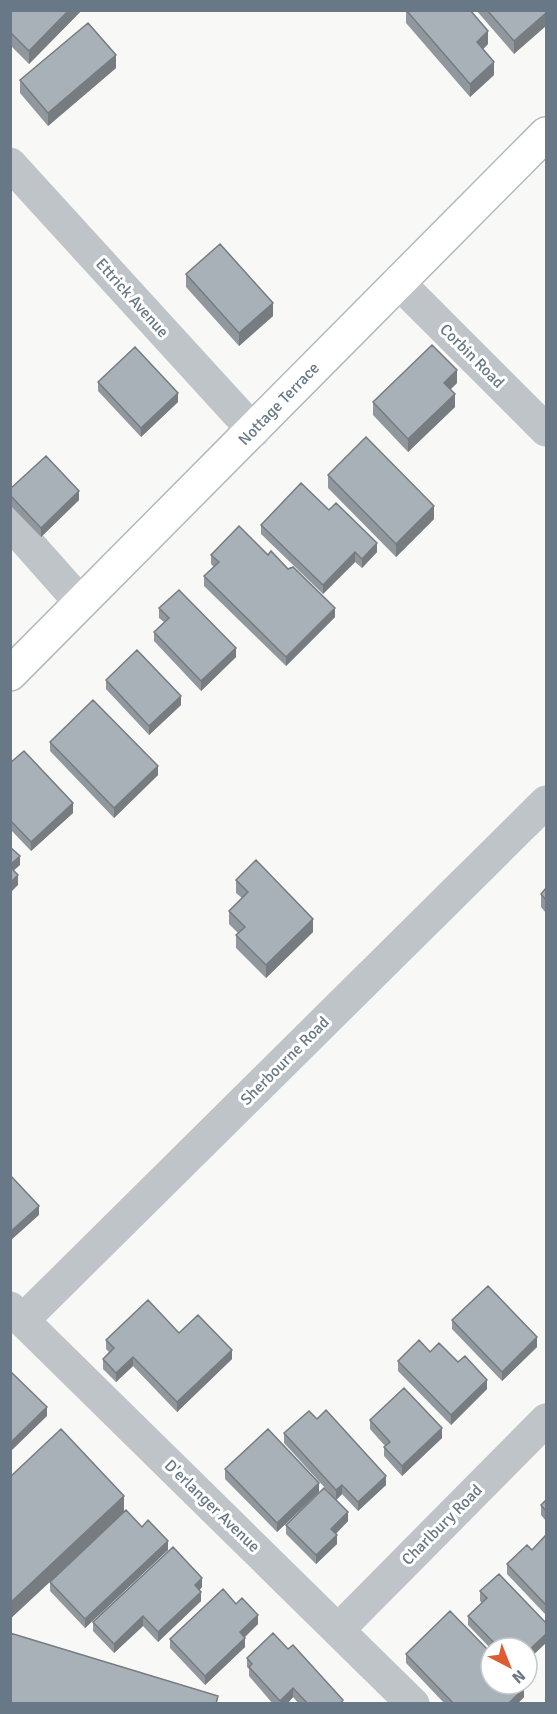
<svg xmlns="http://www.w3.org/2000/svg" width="557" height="1714" viewBox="0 0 557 1714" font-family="Signika,sans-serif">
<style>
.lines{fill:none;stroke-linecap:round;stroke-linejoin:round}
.major-casing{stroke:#b3b8bc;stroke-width:36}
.minor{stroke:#bfc4c8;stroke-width:33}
.major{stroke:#fff;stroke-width:33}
.wall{fill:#90989d}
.shaded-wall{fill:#767c80}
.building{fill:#a8b1b7;stroke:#767c80;stroke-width:1.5}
.labels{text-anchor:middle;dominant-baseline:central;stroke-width:6;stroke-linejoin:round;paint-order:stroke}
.street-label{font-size:16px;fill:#687886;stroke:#fff}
</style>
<rect width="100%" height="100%" fill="#f8f8f6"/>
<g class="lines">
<g class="major-casing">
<path id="major" d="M10 674 546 134"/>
</g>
<path class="minor" d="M10 164 254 431
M398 282 546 430
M10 523 81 603
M10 1308 413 1704
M23 1320 546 802
M338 1630 546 1420"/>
<use href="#major" class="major"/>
</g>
<path class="wall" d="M10 10H82L29 64 10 45Z
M406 10 488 44 483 49 494 75 470 97 406 23Z
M476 10H546L514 54Z
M116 68 48 126 20 93V80Z
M186 274 273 316 239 346 186 287Z
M98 382 178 402 141 437 98 391Z
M457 383 450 389 455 407 408 452 373 415V402Z
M328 475 434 519 396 557 328 488Z
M10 489 79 500 41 537 10 505Z
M329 510 377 552 362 568 355 562 323 594 261 534V525Z
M211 555H268L288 569 335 617 286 666 204 586V576L214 567 211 564Z
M159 608 236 657 201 691 154 641V632L164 622 159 618Z
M106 680 181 705 149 735 106 689Z
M50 742 158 775 114 818 50 751Z
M10 763 73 813 31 851 10 829Z
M236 880 313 932 266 978 236 948V935L238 933 229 924V911L242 898 236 893Z
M546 888V913L541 907V894Z
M452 1320 537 1347 502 1381 452 1329Z
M179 1333 232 1359 177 1412 133 1366 116 1382 103 1369V1359L109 1352 106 1349V1340Z
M430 1352 487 1389 451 1425 398 1371V1361Z
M317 1419 386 1485 358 1511 342 1494 336 1500 284 1443V1433Z
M370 1420 442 1438 402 1476 384 1456V1447L385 1446 370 1429Z
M225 1469 319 1492 277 1532 225 1479Z
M10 1477 124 1512 168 1550 85 1628 50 1591V1582L77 1557 10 1619Z
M546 1500V1521L541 1515V1505Z
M348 1521 336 1534 337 1544 316 1564 286 1534V1525Z
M546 1535V1615L507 1574V1564L532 1550Z
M499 1574 527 1648 491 1649 468 1625V1616L482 1603 480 1601V1591Z
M202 1587 199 1590 201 1601 158 1642 143 1626 114 1653 93 1631V1622Z
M236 1604 258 1624 244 1637 245 1647 205 1685 170 1648V1639Z
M288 1649 343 1704H299L293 1697 287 1704H273L249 1676V1669L247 1667V1658Z
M406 1654 524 1697 517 1704H445L406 1663Z"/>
<path class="shaded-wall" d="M69 10H82L29 64V51Z
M546 13V26L514 54V41Z
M488 31V44L477 55V42Z
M116 55V68L48 126V113Z
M494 62V75L470 97V84Z
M273 303V316L239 346V333Z
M457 370V383L444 396V383Z
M178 393V402L141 437V428Z
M455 394V407L408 452V439Z
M79 491V500L41 537V528Z
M434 506V519L396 557V544Z
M377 543V552L362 568V559Z
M355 552V562L323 594V585Z
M335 608V617L286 666V657Z
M236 648V657L201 691V681Z
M181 696V705L149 735V726Z
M158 766V775L114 818V808Z
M73 803V813L31 851V842Z
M20 856V865L10 874V865Z
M18 875V885L10 893V883Z
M313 919V932L266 978V965Z
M39 1206V1215L10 1241V1232Z
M537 1337V1347L502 1381V1372Z
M232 1350V1359L177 1412V1402Z
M133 1357V1366L116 1382V1373Z
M487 1380V1389L451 1425V1415Z
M47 1407V1416L10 1452V1443Z
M442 1428V1438L402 1476V1466Z
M386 1476V1485L358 1511V1502Z
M319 1483V1492L277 1532V1523Z
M342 1485V1494L336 1500V1490Z
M124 1496V1512L10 1619V1603Z
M348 1512V1521L331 1538V1529Z
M337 1535V1544L316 1564V1555Z
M168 1541V1550L85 1628V1619Z
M202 1578V1587L195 1595V1585Z
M201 1592V1601L158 1642V1632Z
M258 1615V1624L240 1642V1632Z
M143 1616V1626L114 1653V1644Z
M546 1634V1643L527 1661V1652Z
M245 1638V1647L205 1685V1676Z
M293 1688V1697L287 1704H280V1701Z
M524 1688V1697L517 1704H508Z"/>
<path class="building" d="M10 10H69L29 51 10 32Z
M406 10H470L488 31 477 42 494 62 470 84Z
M487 10H546V13L514 41Z
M88 23 116 55 48 113 20 80Z
M220 244 273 303 239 333 186 274Z
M432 345 457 370 444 383 455 394 408 439 373 402Z
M135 347 178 393 141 428 98 382Z
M366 437 434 506 396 544 328 475Z
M46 456 79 491 41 528 10 495V489Z
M301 483 329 510 336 503 377 543 362 559 355 552 323 585 261 525Z
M239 526 268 555 271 551 288 569 293 567 335 608 286 657 204 576 219 562 211 555Z
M179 590 236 648 201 681 154 632 169 618 159 608Z
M137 650 181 696 149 726 106 680Z
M93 700 158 766 114 808 50 742Z
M24 751 73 803 31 842 10 820V763Z
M10 847 20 856 10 865Z
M256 860 313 919 266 965 236 935 245 927 229 911 248 892 236 880Z
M10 867 18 875 10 883Z
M546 888V900L541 894Z
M10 1175 39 1206 10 1232Z
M488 1286 537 1337 502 1372 452 1320Z
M148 1300 179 1333 198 1315 232 1350 177 1402 133 1357 116 1373 103 1359 114 1348 106 1340Z
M419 1340 430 1352 439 1343 458 1362 465 1356 487 1380 451 1415 398 1361Z
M10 1371 47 1407 10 1443Z
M404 1388 442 1428 402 1466 384 1447 390 1442 370 1420Z
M326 1410 386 1476 358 1502 342 1485 336 1490 284 1433 309 1411 317 1419Z
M61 1429 124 1496 10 1603V1477Z
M268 1429 319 1483 277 1523 225 1469Z
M324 1488 348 1512 331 1529 337 1535 316 1555 286 1525Z
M546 1500V1511L541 1505Z
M126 1510 142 1527 148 1520 168 1541 85 1619 50 1582Z
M546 1535V1605L507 1564 527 1545 532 1550Z
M173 1547 202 1578 195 1585 201 1592 158 1632 143 1616 114 1644 93 1622Z
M499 1574 546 1623V1634L527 1652V1648H499L468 1616 487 1598 480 1591Z
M223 1589 236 1604 242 1598 258 1615 240 1632 245 1638 205 1676 170 1639Z
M450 1611 491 1653V1684H521L524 1688 508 1704H454L406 1654Z
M10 1633 218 1696 216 1704H10Z
M273 1633 288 1649 293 1645 343 1700 340 1704H308L293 1688 280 1701 249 1667 252 1664 247 1658Z"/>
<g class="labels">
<g class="street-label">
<text transform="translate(132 298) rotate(48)">Ettrick Avenue</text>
<text transform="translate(472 356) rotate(45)">Corbin Road</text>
<text transform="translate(279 404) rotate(-46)">Nottage Terrace</text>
<text transform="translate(285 1061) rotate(-45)">Sherbourne Road</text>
<text transform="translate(212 1506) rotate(44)">D'erlanger Avenue</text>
<text transform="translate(442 1525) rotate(-45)">Charlbury Road</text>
</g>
</g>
<rect width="557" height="1714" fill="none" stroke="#687886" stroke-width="24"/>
<g transform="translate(509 1666) rotate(138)"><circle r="28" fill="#ffffff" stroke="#c3c9cf" stroke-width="1.5"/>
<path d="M0-4.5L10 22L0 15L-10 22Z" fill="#dd5c31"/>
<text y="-9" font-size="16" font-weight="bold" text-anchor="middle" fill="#687886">N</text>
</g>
</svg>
